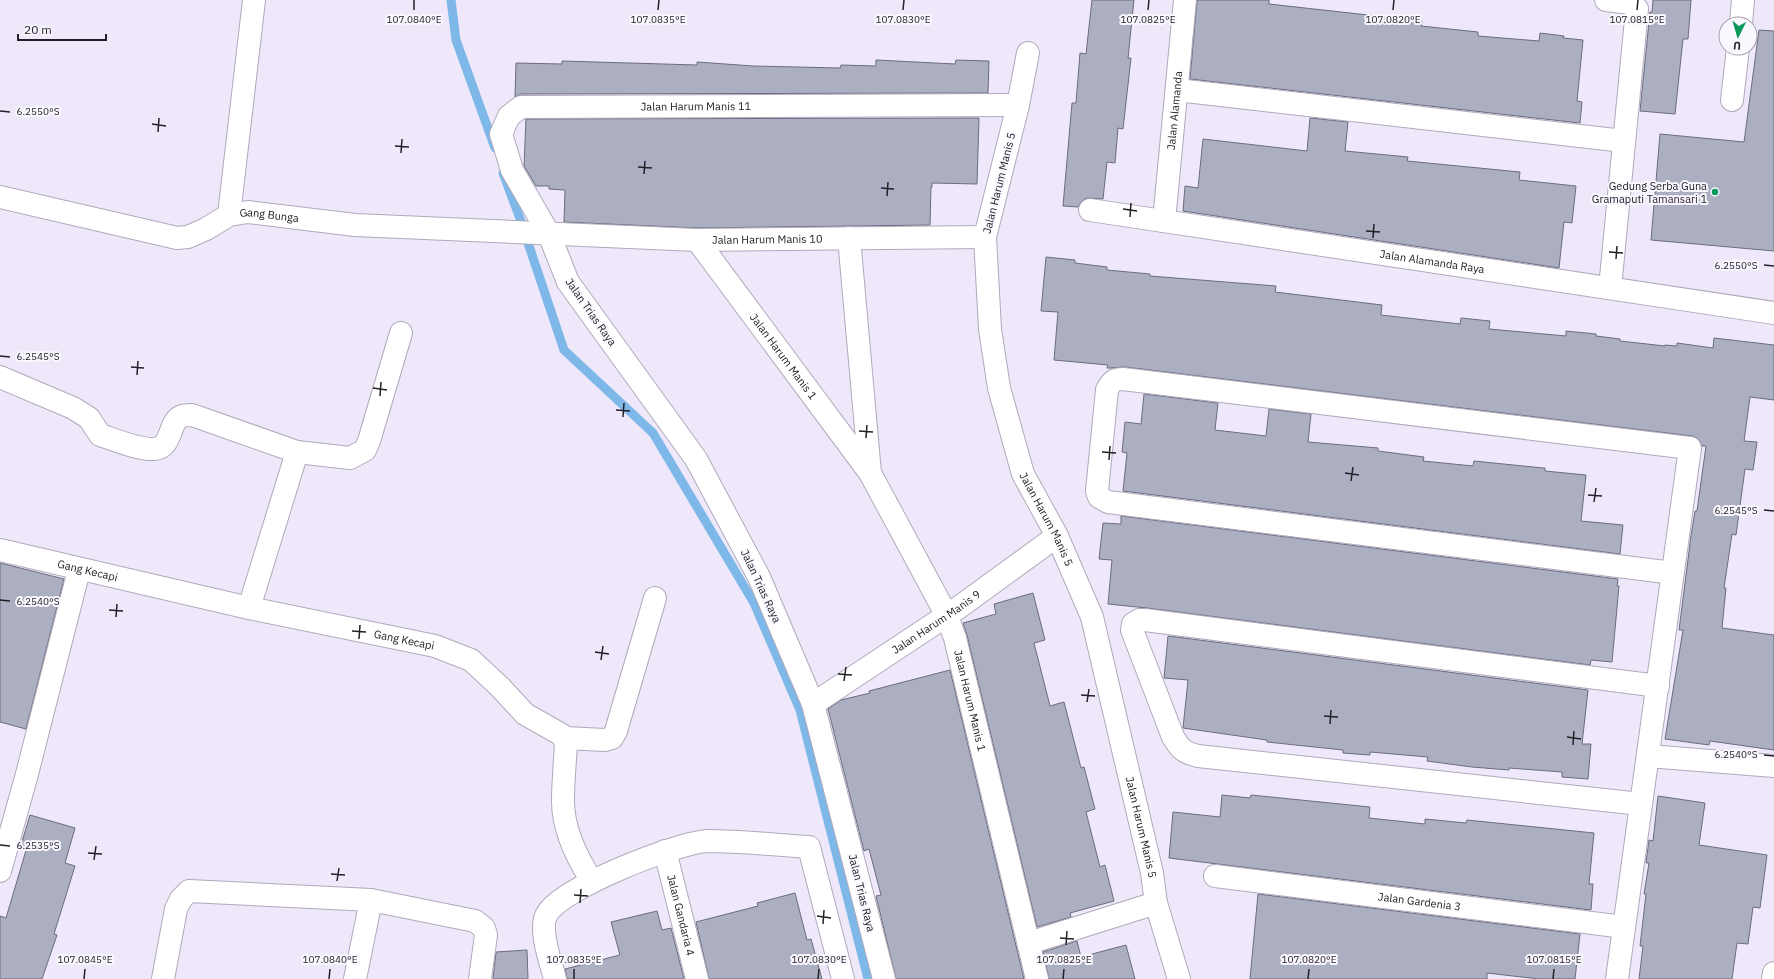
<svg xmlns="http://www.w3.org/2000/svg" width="1774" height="979" viewBox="0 0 1774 979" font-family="'IBM Plex Sans',sans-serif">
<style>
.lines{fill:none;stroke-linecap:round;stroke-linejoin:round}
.stream{stroke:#7db8e9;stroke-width:9}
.building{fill:#abafc1;stroke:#696d7d}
.street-casing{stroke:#b0a9bb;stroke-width:24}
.street{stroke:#fff;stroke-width:22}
.ticks{fill:none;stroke:#232027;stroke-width:1.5}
.poi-dot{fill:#089859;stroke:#faf8ff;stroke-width:1.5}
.labels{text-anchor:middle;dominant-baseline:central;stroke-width:4;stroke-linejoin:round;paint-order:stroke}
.street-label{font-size:11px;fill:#232027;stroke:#faf8ff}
.poi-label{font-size:11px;fill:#232027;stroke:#faf8ff;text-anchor:end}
.ticks-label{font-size:10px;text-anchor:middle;fill:#232027;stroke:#faf8ff;stroke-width:4;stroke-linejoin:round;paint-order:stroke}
</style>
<rect width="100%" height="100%" fill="#efe8fa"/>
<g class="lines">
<path class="stream" d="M451 0 456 40 495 148
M503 173 522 224
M528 243 564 350 653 433 754 603 800 710 868 979"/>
</g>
<path class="building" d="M1092 0H1134L1128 58H1131L1123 129 1118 128 1115 163 1107 162 1103 199 1086 198 1081 202 1078 207 1063 206 1072 103H1076L1080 53 1086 54Z
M1197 0H1269V4L1422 21 1421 26 1478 32V36L1539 41 1540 33 1564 36 1563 38 1583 40 1577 101 1582 102 1580 123 1190 79Z
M1653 0H1691L1688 39H1683L1675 114 1640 111 1650 12H1652Z
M1759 30 1774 31V251L1651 240 1660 134 1744 142Z
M876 60 955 64 956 60 989 61 988 93 521 94 515 97 516 63 562 64V61L697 65V62L753 66 840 68 841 65 876 66Z
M979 118 977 184 932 183V187H931L930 225 697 228 564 222 565 190 549 189V186H536L524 166 526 119Z
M1310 118 1348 122 1345 151 1408 157 1407 161 1520 172 1519 180 1576 186 1572 223 1564 222 1559 268 1183 211 1185 186 1198 188 1203 139 1307 151Z
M1046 257 1075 260V263L1107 267V270L1150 274V276L1276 286 1275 292 1382 305 1381 315 1460 324 1461 318 1490 321 1489 329 1566 336V331L1596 334V336L1620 339V341L1665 346V345L1677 346V343L1713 348 1714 338 1774 345V400L1750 397 1744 441 1757 442 1753 470 1745 469 1736 535 1732 534 1724 588H1726L1722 628 1774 635V750L1710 741 1709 745 1665 739 1683 630H1679L1691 536 1695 511H1697L1706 446H1702L1697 438 1692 436 1125 367 1111 368H1107L1108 365 1054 360 1058 312 1041 311Z
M1144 394 1218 403 1215 430 1266 436 1269 409 1311 414 1308 442 1378 448V451L1424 457 1423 461 1473 466 1474 461 1543 468H1545V471L1586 475 1581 521 1623 525 1620 554 1123 491 1127 453 1122 452 1125 422 1141 424Z
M1121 516 1618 579 1617 586H1619L1612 662 1591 660 1590 665 1147 608 1108 604 1112 560 1099 559 1103 523 1121 524Z
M0 563 64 579 26 729 0 722Z
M1033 593 1045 640 1034 643 1050 706 1064 702 1081 768 1084 767 1095 809 1086 812 1100 867 1105 865 1114 901 1070 913 1071 917 1037 927 967 635 963 623 996 614 994 604Z
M1168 636 1588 690 1582 744H1591L1588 779 1562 777V772L1509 768V770L1472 767 1427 761 1428 757 1370 752V755L1343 753V750L1267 742V740L1183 728 1188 680 1164 678Z
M950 670 1024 979H896L876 896 881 895 869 849 864 851 828 709 841 700 870 693 869 691Z
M1222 795 1250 798 1251 795 1370 807 1369 818 1425 824V819L1466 823 1467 820 1594 833 1589 884H1593L1591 910 1169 858 1173 812 1220 817Z
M1658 796 1705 803 1699 845 1767 855 1760 908 1753 907 1748 944 1737 943 1732 979H1639L1643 946H1640L1646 894H1644L1649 863H1646L1649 840 1653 841Z
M30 815 75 828 65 863 75 866 54 934 57 935 42 979H0V916L6 918 27 847 21 845Z
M795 893 807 940 811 939 822 979H709L696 922 758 906 757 903Z
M1258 894 1580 934 1575 979H1539L1487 973V979H1250Z
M657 911 662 930 671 928 684 979H567L565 969 620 955 611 922Z
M1077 941 1081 957 1126 945 1135 979H1049L1043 952Z
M527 950 528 979H493L496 952Z"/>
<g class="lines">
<g class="street-casing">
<g id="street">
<path d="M1606 0 1631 3 1637 9 1610 288"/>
<path d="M1741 24 1743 0"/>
<path id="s1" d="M1028 53 1018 105 985 237 990 329 999 388 1023 474 1057 536 1092 617 1152 873 1156 903 1179 979"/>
<path d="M1177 90 1624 141"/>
<path d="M1732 100 1738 48"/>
<path id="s2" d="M0 197 177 238 188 237 206 229 229 215 248 212 355 225 697 240 985 237"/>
<path id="s3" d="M1090 210 1774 313"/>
<path d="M229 215 254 0"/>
<path id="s4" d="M1164 221 1185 0"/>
<path id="s5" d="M849 238 870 473 947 616 955 638 1037 979"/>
<path id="s6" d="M697 240 870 473"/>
<path d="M0 377 73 408 89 418 100 435C115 440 139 450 154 449 173 448 168 421 182 416 185 415 189 415 192 415L297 452 249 608"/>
<path d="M297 452 350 458 365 450 369 441 401 333"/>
<path id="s7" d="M0 550 249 608 435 646 471 660 500 687 525 714 562 735 566 743C565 762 563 782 563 801 563 829 577 858 592 881"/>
<path id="s8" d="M813 704 958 608 1057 536"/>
<path d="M564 738 605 740 612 738 616 731 655 598"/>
<path d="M1648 756 1774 766"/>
<path d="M1641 804 1198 756C1183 752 1181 750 1173 737L1132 630 1133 624 1139 620H1145L1658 686"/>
<path id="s9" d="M665 851 697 979"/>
<path d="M0 871 27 774 79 570"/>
<path id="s10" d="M1215 876 1624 927"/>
<path d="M1029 943 1156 903"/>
<path d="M163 979 176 909 181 899 189 891 371 900 475 921 484 928 486 935 480 979"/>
<path d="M355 979 371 900"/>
<path d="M555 979C551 963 538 928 547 914 561 888 678 842 708 841 742 841 776 845 809 847L843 979"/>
<path id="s11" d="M884 979 813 704 759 577 696 459 568 282 549 234 512 170 501 134 509 116 521 107 1018 105"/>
<path d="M1617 979 1690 448 1123 379C1114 379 1111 382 1107 390L1097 491 1099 497 1108 502 1673 573"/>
<path d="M1773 979 1774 973"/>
</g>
</g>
<use href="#street" class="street"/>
</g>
<path class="ticks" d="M414 10V0M658 10 659 0M903 10 904 0M1148 10 1149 0M1393 10 1394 0M1637 10 1638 0M0 111 10 112M152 124 166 126M158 132 159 118M395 146 409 147M401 153 402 139M638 167 652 168M644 174 645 161M881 188 894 189M887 196 888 182M1123 209 1137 211M1130 217 1131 203M1366 231 1380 232M1373 238 1374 224M1609 252 1623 253M1616 259 1617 246M1764 265 1774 266M0 356 10 357M131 367 144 368M137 375 138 361M373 388 387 390M380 396 381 382M616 410 630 411M623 417 624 403M859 431 873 432M866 438 867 425M1102 452 1116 453M1109 460 1110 446M1345 473 1359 475M1351 481 1353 467M1588 495 1602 496M1594 502 1596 488M1764 510 1774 511M0 600 10 601M109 610 123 611M116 617 117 604M352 631 366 632M359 639 360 625M595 652 609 654M601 660 603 646M838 674 852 675M844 681 846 667M1081 695 1095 696M1087 702 1089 689M1324 716 1338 717M1330 724 1331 710M1567 737 1581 739M1573 745 1574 731M1764 755 1774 756M0 845 10 846M88 853 102 854M94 860 96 846M331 874 345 875M337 881 339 868M574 895 588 896M580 903 581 889M817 916 831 918M823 924 824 910M1060 938 1074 939M1066 945 1067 931M84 979 85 969M329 979 330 969M574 979V969M818 979 819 969M1063 979 1064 969M1308 979 1309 969M1553 979 1554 969"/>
<circle class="poi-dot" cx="1715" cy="192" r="4"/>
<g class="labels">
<g class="street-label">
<text stroke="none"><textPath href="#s11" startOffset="1147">Jalan Harum Manis 11</textPath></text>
<text stroke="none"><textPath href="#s4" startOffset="111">Jalan Alamanda</textPath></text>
<text transform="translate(999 183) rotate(-76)">Jalan Harum Manis 5</text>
<text stroke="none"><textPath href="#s2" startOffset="280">Gang Bunga</textPath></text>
<text stroke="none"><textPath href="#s2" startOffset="779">Jalan Harum Manis 10</textPath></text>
<text stroke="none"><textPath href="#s3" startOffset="346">Jalan Alamanda Raya</textPath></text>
<text transform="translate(591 312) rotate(55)">Jalan Trias Raya</text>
<text stroke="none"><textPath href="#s6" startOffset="145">Jalan Harum Manis 1</textPath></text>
<text stroke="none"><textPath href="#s1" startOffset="481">Jalan Harum Manis 5</textPath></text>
<text stroke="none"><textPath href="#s7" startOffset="90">Gang Kecapi</textPath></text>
<text transform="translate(761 586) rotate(65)">Jalan Trias Raya</text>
<text stroke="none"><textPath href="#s8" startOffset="148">Jalan Harum Manis 9</textPath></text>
<text stroke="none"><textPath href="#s7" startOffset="414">Gang Kecapi</textPath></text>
<text stroke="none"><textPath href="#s5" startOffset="486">Jalan Harum Manis 1</textPath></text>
<text stroke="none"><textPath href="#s1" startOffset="805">Jalan Harum Manis 5</textPath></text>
<text transform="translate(862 893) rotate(76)">Jalan Trias Raya</text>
<text stroke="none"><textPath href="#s10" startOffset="206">Jalan Gardenia 3</textPath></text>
<text stroke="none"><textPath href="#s9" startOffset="66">Jalan Gandaria 4</textPath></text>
</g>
<g class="poi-label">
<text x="1707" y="186">Gedung Serba Guna<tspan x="1707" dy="13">Gramaputi Tamansari 1</tspan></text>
</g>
</g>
<g class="ticks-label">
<text x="414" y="23">107.0840°E</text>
<text x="658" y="23">107.0835°E</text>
<text x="903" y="23">107.0830°E</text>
<text x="1393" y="23">107.0820°E</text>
<text x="1637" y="23">107.0815°E</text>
<text x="1148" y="23">107.0825°E</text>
<text x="38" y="115">6.2550°S</text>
<text x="1736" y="269">6.2550°S</text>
<text x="38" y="360">6.2545°S</text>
<text x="1736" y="514">6.2545°S</text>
<text x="38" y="605">6.2540°S</text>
<text x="1736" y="758">6.2540°S</text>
<text x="38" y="849">6.2535°S</text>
<text x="85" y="963">107.0845°E</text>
<text x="330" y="963">107.0840°E</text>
<text x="574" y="963">107.0835°E</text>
<text x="819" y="963">107.0830°E</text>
<text x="1064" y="963">107.0825°E</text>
<text x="1309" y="963">107.0820°E</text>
<text x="1554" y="963">107.0815°E</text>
</g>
<g transform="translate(1738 36) rotate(185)"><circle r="19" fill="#faf8ff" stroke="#a4a2a9"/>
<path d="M0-3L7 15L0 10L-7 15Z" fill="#089859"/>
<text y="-6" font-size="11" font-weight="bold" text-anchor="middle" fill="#232027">U</text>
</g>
<path d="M18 34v6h88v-6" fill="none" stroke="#232027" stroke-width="2"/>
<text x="24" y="34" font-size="12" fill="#232027" stroke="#faf8ff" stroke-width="3" paint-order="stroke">20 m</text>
</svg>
